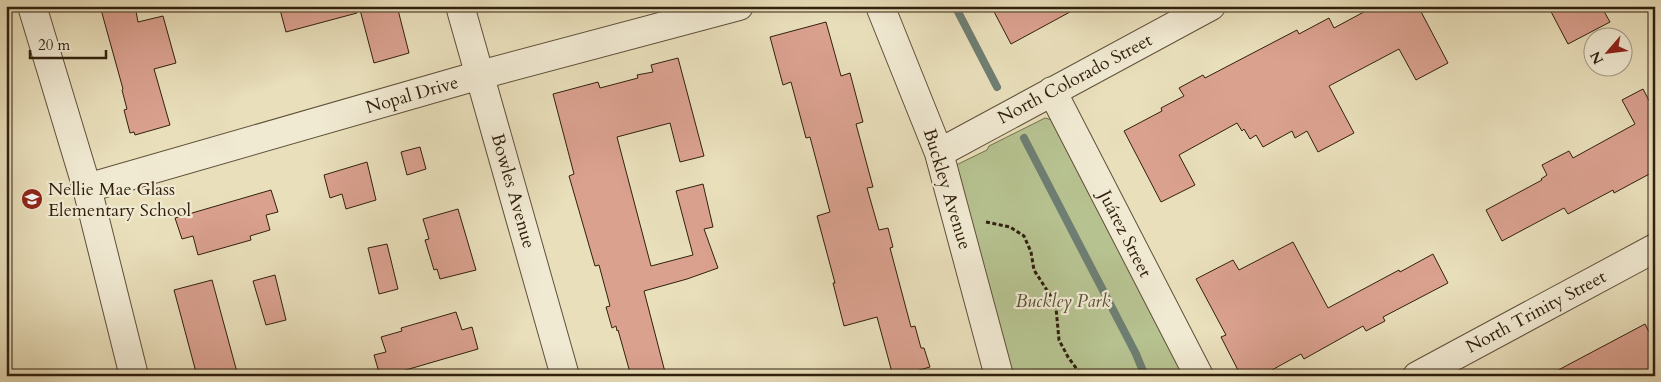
<svg xmlns="http://www.w3.org/2000/svg" width="1661" height="382" viewBox="0 0 1661 382" font-family="Cardo,serif">
<style>
.green{fill:#b6c290;stroke:#74714f}
.lines{fill:none;stroke-linecap:round;stroke-linejoin:round}
.stream{stroke:#6e7e72;stroke-width:8}
.building{fill:#daa18f;stroke:#31200e}
.minor-casing{stroke:#5f5039;stroke-width:30}
.path{stroke:#31200e;stroke-width:3;stroke-dasharray:4 2.5;stroke-linecap:butt}
.minor{stroke:#f1ead3;stroke-width:28}
.labels{text-anchor:middle;dominant-baseline:central;stroke-width:4.5;stroke-linejoin:round;paint-order:stroke}
.street-label{font-size:18px;fill:#31200e;stroke:#f1ead3}
.poi-label{font-size:18px;fill:#31200e;stroke:#f1ead3;text-anchor:start}
.park-label{font-size:18px;font-style:italic;fill:#595135;stroke:#f1ead3}
</style>
<rect width="100%" height="100%" fill="#e9dfbb"/>
<filter id="stains"><feTurbulence type="fractalNoise" baseFrequency=".004" numOctaves="4"/><feColorMatrix values="0 0 0 0 .2 0 0 0 0 .09 0 0 0 0 .02 0 0 0 .5 -.17"/></filter>
<radialGradient id="worn" r=".72"><stop offset=".6" stop-color="#630" stop-opacity="0"/><stop offset="1" stop-color="#630" stop-opacity=".3"/></radialGradient>
<path class="green" d="M1045 118 1049 119 1056 123 1187 376H1007L950 168 987 150 989 146Z"/>
<g class="lines">
<path class="stream" d="M955 6 997 87
M1024 138 1136 354 1145 376"/>
</g>
<path class="building" d="M100 6H135L138 22 163 16 176 63 154 69 170 125 135 135 134 132 130 133 124 110 127 109 122 90 123 89Z
M279 6H356L357 13 286 32Z
M359 6H397L409 53 374 63Z
M991 6H1081L1011 44Z
M1375 6H1418L1448 63 1416 80 1399 49 1329 86 1354 133 1318 152 1307 131 1295 138 1292 131 1263 147 1256 135 1250 139 1244 129 1242 131 1237 123 1179 155 1195 185 1161 202 1124 131 1162 111 1161 108 1184 96 1179 88 1203 75 1205 78 1297 30 1299 34 1329 18 1334 28Z
M1548 6H1601L1610 22 1568 44Z
M826 22 841 76 850 73 863 122 856 124 873 187 867 188 879 230 888 228 893 247 890 248 911 327 915 326 921 348H924L930 367 898 376H893L877 317 844 326 833 283H835L817 216 830 212 810 137 806 138 791 82 783 85 770 37Z
M678 58 704 156 680 162 670 123 617 137 651 266 693 255 676 191 703 184 713 227 704 229 718 268 687 279 644 291 666 376H631L618 330 617 331 616 326 612 328 606 307 610 306 599 265 595 266 569 176 574 174 553 94 598 82 600 88 638 78 637 75 653 72 651 65Z
M1643 89 1655 112V171L1614 193 1613 190 1568 214 1564 208 1502 241 1486 210 1542 180 1541 179 1547 175 1542 165 1569 151 1573 158 1635 124 1622 100Z
M420 147 426 169 407 175 401 152Z
M367 162 376 200 346 209 342 194 330 198 324 175Z
M271 190 278 212 266 215 270 230 250 236 251 240 198 255 193 236 182 239 175 218Z
M458 209 476 270 440 279 437 269 434 270 425 240 429 239 423 219Z
M1293 242 1328 308 1399 270 1400 272 1433 254 1448 283 1383 317 1385 321 1366 331 1363 326 1304 359 1301 354 1261 376H1241L1221 337 1226 335 1196 279 1233 260 1239 270Z
M387 244 398 289 379 294 368 248Z
M275 275 286 320 266 325 253 281Z
M212 280 238 376H197L174 290Z
M456 312 462 330 472 327 478 349 385 376H380L374 355 386 352 381 337 402 331 401 328Z
M1645 324 1649 332 1655 329V376H1547Z"/>
<g class="lines">
<g class="minor-casing">
<path id="minor" d="M32 6 87 188 134 376
M460 6 565 376
M880 6 939 153 999 376
M1052 91 1199 376
M939 153 1211 6
M87 188 480 75 739 6
M1417 376 1655 248"/>
</g>
<path class="path" d="M986 222 1010 227 1024 236 1031 252 1034 270 1050 295 1056 308 1059 340 1068 357 1082 376"/>
<use href="#minor" class="minor"/>
</g>
<defs>
<g id="school-disc" transform="scale(1.125)"><circle r="9.5" fill="#8f2418" stroke="#f1ead3"/><path d="M0-5L7-2L0 1L-7-2ZM-4 1L0 2.5L4 1V4Q0 6-4 4Z" fill="#fff"/></g>
</defs>
<g fill-rule="evenodd">
<use href="#school-disc" x="32" y="199"/>
</g>
<g class="labels">
<g class="street-label">
<text transform="translate(1075 79) rotate(-28)">North Colorado Street</text>
<text transform="translate(412 95) rotate(-16)">Nopal Drive</text>
<text transform="translate(947 189) rotate(73)">Buckley Avenue</text>
<text transform="translate(513 191) rotate(74)">Bowles Avenue</text>
<text transform="translate(1125 234) rotate(63)">Juárez Street</text>
<text transform="translate(1536 312) rotate(-28)">North Trinity Street</text>
</g>
<g class="poi-label">
<text x="48" y="189">Nellie Mae Glass<tspan x="48" dy="21">Elementary School</tspan></text>
</g>
<g class="park-label">
<text x="1063" y="301">Buckley Park</text>
</g>
</g>
<rect width="1661" height="382" fill="none" stroke="#e9dfbb" stroke-width="25"/>
<rect x="8" y="8" width="1646" height="367" fill="none" stroke="#31200e" stroke-width="2.5"/>
<rect x="12" y="12" width="1636" height="357" fill="none" stroke="#31200e"/>
<g transform="translate(1608 52) rotate(242)"><circle r="24" fill="#f1ead3" stroke="#a49984"/>
<path d="M0-4L9 19L0 12L-9 19Z" fill="#8f2418"/>
<text y="-8" font-size="14" font-weight="bold" text-anchor="middle" fill="#31200e">N</text>
</g>
<path d="M30 50v8h76v-8" fill="none" stroke="#31200e" stroke-width="2.5"/>
<text x="38" y="50" font-size="15" fill="#31200e" stroke="#f1ead3" stroke-width="4" paint-order="stroke">20 m</text>
<rect width="100%" height="100%" filter="url(#stains)"/>
<rect width="100%" height="100%" fill="url(#worn)"/>
</svg>
